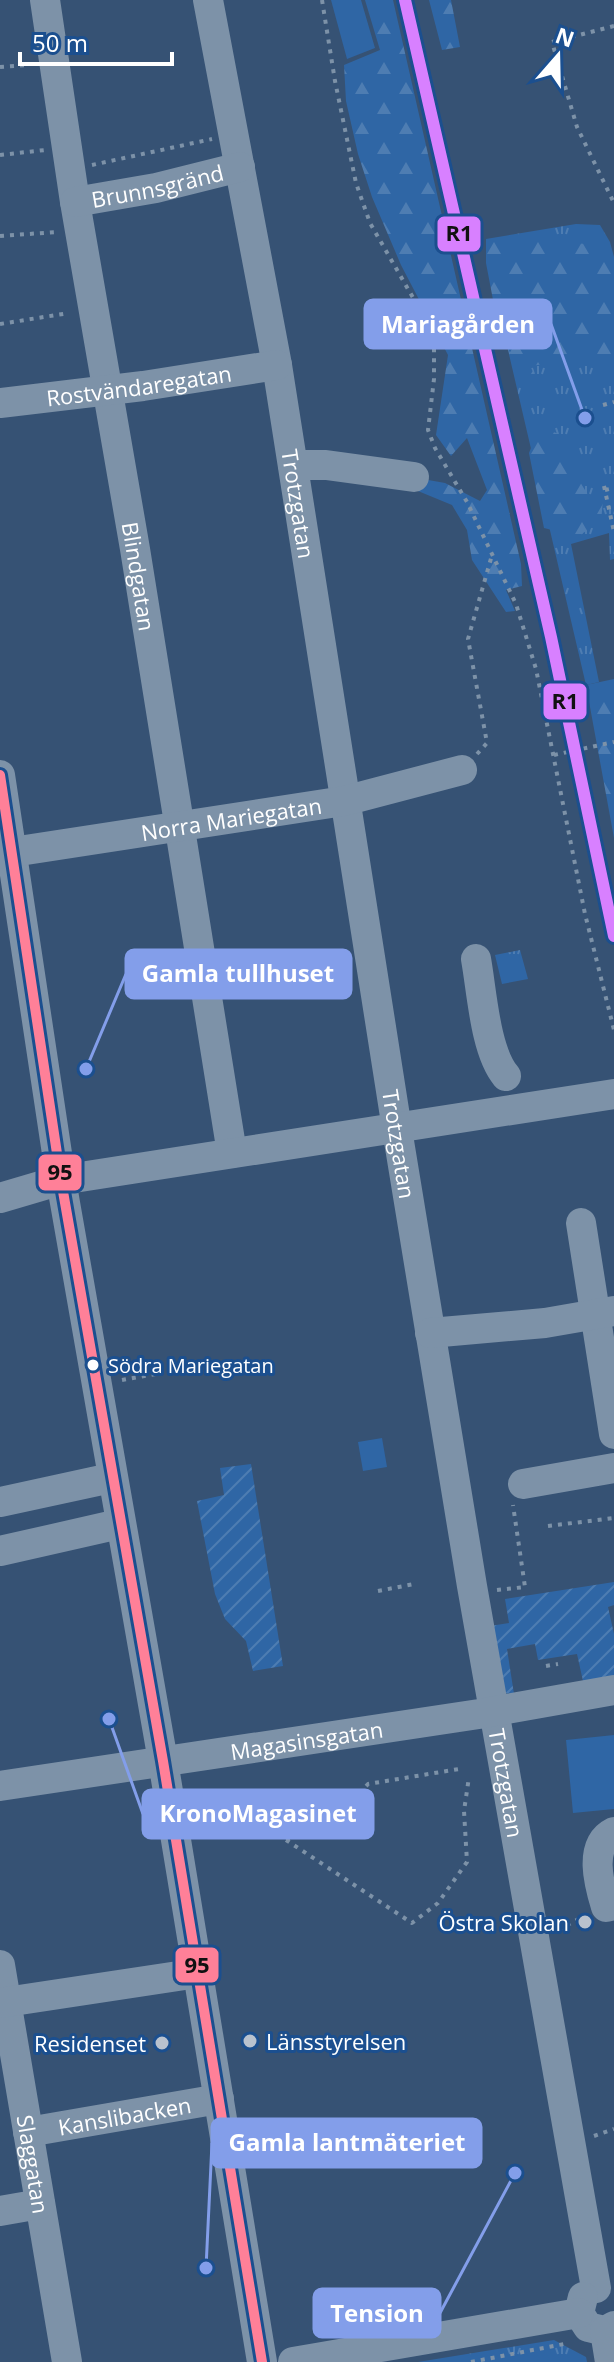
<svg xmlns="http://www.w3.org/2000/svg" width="614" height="2362" viewBox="0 0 614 2362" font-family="'Open Sans',sans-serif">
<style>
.grass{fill:url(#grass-tufts)}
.forest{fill:url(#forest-firs)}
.garden{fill:url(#garden-furrows)}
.pitch{fill:#2f66a5}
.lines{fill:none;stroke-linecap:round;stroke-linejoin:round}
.path{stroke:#7d92a8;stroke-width:4;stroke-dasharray:4 6;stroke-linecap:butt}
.minor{stroke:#7d92a8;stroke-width:30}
.bus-1-casing{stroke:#1b4f8f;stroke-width:16}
.bus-1{stroke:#ff8098;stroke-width:10}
.rail-1-casing{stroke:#1b4f8f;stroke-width:18}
.rail-1{stroke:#d880ff;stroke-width:12}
.bus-dot{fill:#fff;stroke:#1b4f8f;stroke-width:3}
.poi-dot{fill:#b9c2ce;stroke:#1b4f8f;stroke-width:3}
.labels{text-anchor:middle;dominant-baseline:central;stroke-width:6;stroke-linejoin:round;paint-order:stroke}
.bus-label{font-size:20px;fill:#fff;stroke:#1b4f8f;text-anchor:start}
.street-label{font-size:22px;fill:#fff;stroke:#1b4f8f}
.poi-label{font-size:22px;fill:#fff;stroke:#1b4f8f;text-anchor:end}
.leader{fill:none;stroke:#839eea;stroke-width:3}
.callout-dot{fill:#839eea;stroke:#1b4f8f;stroke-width:3}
.callout{fill:#839eea;stroke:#839eea;stroke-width:3}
.callout-label{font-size:24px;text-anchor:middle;font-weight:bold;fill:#fff}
.line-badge{stroke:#1b4f8f;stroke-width:3}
.pale-badge-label{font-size:22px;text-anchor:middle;font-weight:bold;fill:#111}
</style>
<defs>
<pattern id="grass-tufts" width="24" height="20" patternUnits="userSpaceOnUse" patternTransform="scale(2)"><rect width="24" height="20" fill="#2f66a5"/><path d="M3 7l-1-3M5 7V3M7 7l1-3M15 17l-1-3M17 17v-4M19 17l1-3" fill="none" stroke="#4e7db2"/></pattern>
<pattern id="forest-firs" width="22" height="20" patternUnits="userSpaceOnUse" patternTransform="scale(2)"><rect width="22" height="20" fill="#2f66a5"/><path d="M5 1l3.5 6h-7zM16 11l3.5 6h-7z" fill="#4e7db2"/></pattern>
<pattern id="garden-furrows" width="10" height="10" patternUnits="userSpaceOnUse" patternTransform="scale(2)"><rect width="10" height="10" fill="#2f66a5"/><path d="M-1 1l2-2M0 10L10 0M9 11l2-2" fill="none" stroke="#4e7db2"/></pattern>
</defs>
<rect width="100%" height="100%" fill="#365274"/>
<path class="grass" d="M576 224 600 225 610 242 614 257V559L610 560 609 533 571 544 599 682 586 685 505 337 486 239Z
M520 950 528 979 502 984 495 955Z
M554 2340 586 2357 587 2362H418Z"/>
<path class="forest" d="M365 0H393L521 564 522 586 506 590 515 611 506 612 472 560 467 530 452 505 418 491 417 478 445 483 480 501 487 490 467 438 451 456 436 435 448 355 401 265 372 197 358 154 346 101 344 65 380 50Z
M429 0H451L460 47 442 50Z
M486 239 609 245 614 259V355L530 366 539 384 528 393 498 326 486 263Z
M539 427 559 434 569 464 588 495 603 499 601 522 570 541 560 532 544 528 529 453Z
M614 679V838L586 685Z"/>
<path class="garden" d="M251 1464 283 1666 253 1671 246 1641 225 1619 215 1594 197 1501 224 1495 220 1468Z
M614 1582V1605L608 1607 614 1634V1678L583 1681 577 1654 538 1660 535 1644 507 1649 514 1694 501 1693 490 1626 509 1623 505 1599Z"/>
<path class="pitch" d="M331 0H361L375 48 347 59Z
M382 1438 387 1467 363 1471 358 1442Z
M614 1735V1809L573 1813 566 1740Z"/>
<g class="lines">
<path class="path" d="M322 0 335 81 356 183 370 223 427 322 434 347V379L428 430 435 448 467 502 516 604 536 669 585 914 614 1030
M614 26 552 42 577 127 614 203
M0 67 29 65
M0 155 45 150
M92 165 212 139
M0 236 57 232
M0 324 69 313
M603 405 614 402
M604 486 614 532
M605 490 614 488
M477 754 487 743 468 639 492 555
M554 755 614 742
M122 1380 161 1373
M548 1526 614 1518
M497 1590 525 1587 513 1505
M378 1591 414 1584
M546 1666 558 1664
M286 1840 412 1923 438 1903 467 1862 464 1811 469 1777
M286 1840 330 1826 368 1784 459 1769
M558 1930 586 1915
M594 2136 614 2129
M471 2362 569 2343"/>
<g class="minor">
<path id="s1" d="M45 0 75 202 135 549 232 1153"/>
<path id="s2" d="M208 0 277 365 397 1129 472 1586 596 2288"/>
<path id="s3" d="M75 202 156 188 240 167"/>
<path id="s4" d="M0 403 143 386 277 365"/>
<path d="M293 465H326L414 477"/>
<path d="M0 775 61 1180 163 1761 262 2362"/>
<path id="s5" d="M0 854 344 801 462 770"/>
<path d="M476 959C482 992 485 1051 506 1076"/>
<path d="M0 1198 61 1180 614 1094"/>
<path d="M581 1223 614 1434"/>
<path d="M430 1333 545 1323 614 1311"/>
<path d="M523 1484 614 1468"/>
<path d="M0 1502 111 1478"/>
<path d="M0 1551 119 1524"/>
<path id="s6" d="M0 1786 479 1714 614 1690"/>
<path d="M614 1832C588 1845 599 1884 606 1907L614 1905"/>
<path id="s7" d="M0 1965 67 2362"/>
<path d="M0 2003 198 1973"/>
<path id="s8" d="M28 2132 219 2099"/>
<path d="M0 2211 40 2204"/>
<path d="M583 2297 579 2313 588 2327 605 2331 614 2326"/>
<path d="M605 2331 610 2362"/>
<path d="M293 2362 579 2313"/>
</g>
<g class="bus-1-casing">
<path id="bus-1" d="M0 775 61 1180 163 1761 262 2362"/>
</g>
<use href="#bus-1" class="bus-1"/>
<g class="rail-1-casing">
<path id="rail-1" d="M405 0 551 637 614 936"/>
</g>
<use href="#rail-1" class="rail-1"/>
</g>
<circle class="bus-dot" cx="93" cy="1365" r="7"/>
<g class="poi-dot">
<circle cx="585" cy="1922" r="8"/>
<circle cx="250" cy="2041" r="8"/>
<circle cx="162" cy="2043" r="8"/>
</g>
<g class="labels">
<g class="bus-label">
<text x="108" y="1365">Södra Mariegatan</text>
</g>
<g class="street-label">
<text stroke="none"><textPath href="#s3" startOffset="84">Brunnsgränd</textPath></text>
<text stroke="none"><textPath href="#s4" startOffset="140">Rostvändaregatan</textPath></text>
<text stroke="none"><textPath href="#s2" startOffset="512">Trotzgatan</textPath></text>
<text stroke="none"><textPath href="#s1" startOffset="584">Blindgatan</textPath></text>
<text stroke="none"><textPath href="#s5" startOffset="234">Norra Mariegatan</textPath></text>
<text stroke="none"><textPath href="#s2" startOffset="1160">Trotzgatan</textPath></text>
<text stroke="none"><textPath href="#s6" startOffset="310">Magasinsgatan</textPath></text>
<text stroke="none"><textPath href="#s2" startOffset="1808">Trotzgatan</textPath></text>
<text stroke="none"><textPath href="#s8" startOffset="98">Kanslibacken</textPath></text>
<text stroke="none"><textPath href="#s7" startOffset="202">Slaggatan</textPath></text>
</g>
<g class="poi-label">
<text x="569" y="1922">Östra Skolan</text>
<text x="266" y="2041" text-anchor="start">Länsstyrelsen</text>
<text x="146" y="2043">Residenset</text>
</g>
</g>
<path class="leader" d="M585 418L551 324M86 1069L126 974M109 1719L143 1814M206 2268L212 2143M515 2173L440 2313"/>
<g class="callout-dot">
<circle cx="585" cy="418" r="8"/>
<circle cx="86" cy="1069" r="8"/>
<circle cx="109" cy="1719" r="8"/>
<circle cx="206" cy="2268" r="8"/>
<circle cx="515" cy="2173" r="8"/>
</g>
<g class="callout">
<rect x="365" y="300" width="186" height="48" rx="8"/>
<rect x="126" y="950" width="225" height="48" rx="8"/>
<rect x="143" y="1790" width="230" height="48" rx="8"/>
<rect x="212" y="2119" width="269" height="48" rx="8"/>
<rect x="314" y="2289" width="126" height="48" rx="8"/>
</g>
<g class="callout-label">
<text x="458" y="333">Mariagården</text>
<text x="238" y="982">Gamla tullhuset</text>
<text x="258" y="1822">KronoMagasinet</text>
<text x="347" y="2151">Gamla lantmäteriet</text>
<text x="377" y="2322">Tension</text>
</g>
<g class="line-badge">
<rect x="436" y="215" width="46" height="38" rx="8" fill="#d880ff"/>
<rect x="542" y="682" width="46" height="39" rx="8" fill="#d880ff"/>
<rect x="37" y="1153" width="46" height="39" rx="8" fill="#ff8098"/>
<rect x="174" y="1946" width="46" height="38" rx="8" fill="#ff8098"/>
</g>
<g class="pale-badge-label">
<text x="459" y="241">R1</text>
<text x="565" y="709">R1</text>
<text x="60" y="1180">95</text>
<text x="197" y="1973">95</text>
</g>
<g transform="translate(558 56) rotate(20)" stroke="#1b4f8f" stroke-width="6" paint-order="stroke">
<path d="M0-6L14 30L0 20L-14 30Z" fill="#ffffff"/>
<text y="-12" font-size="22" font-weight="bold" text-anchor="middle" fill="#ffffff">N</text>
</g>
<path d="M20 52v12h152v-12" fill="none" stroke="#ffffff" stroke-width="4"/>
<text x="32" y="52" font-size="24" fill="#ffffff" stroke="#1b4f8f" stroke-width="6" paint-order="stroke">50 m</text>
</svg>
